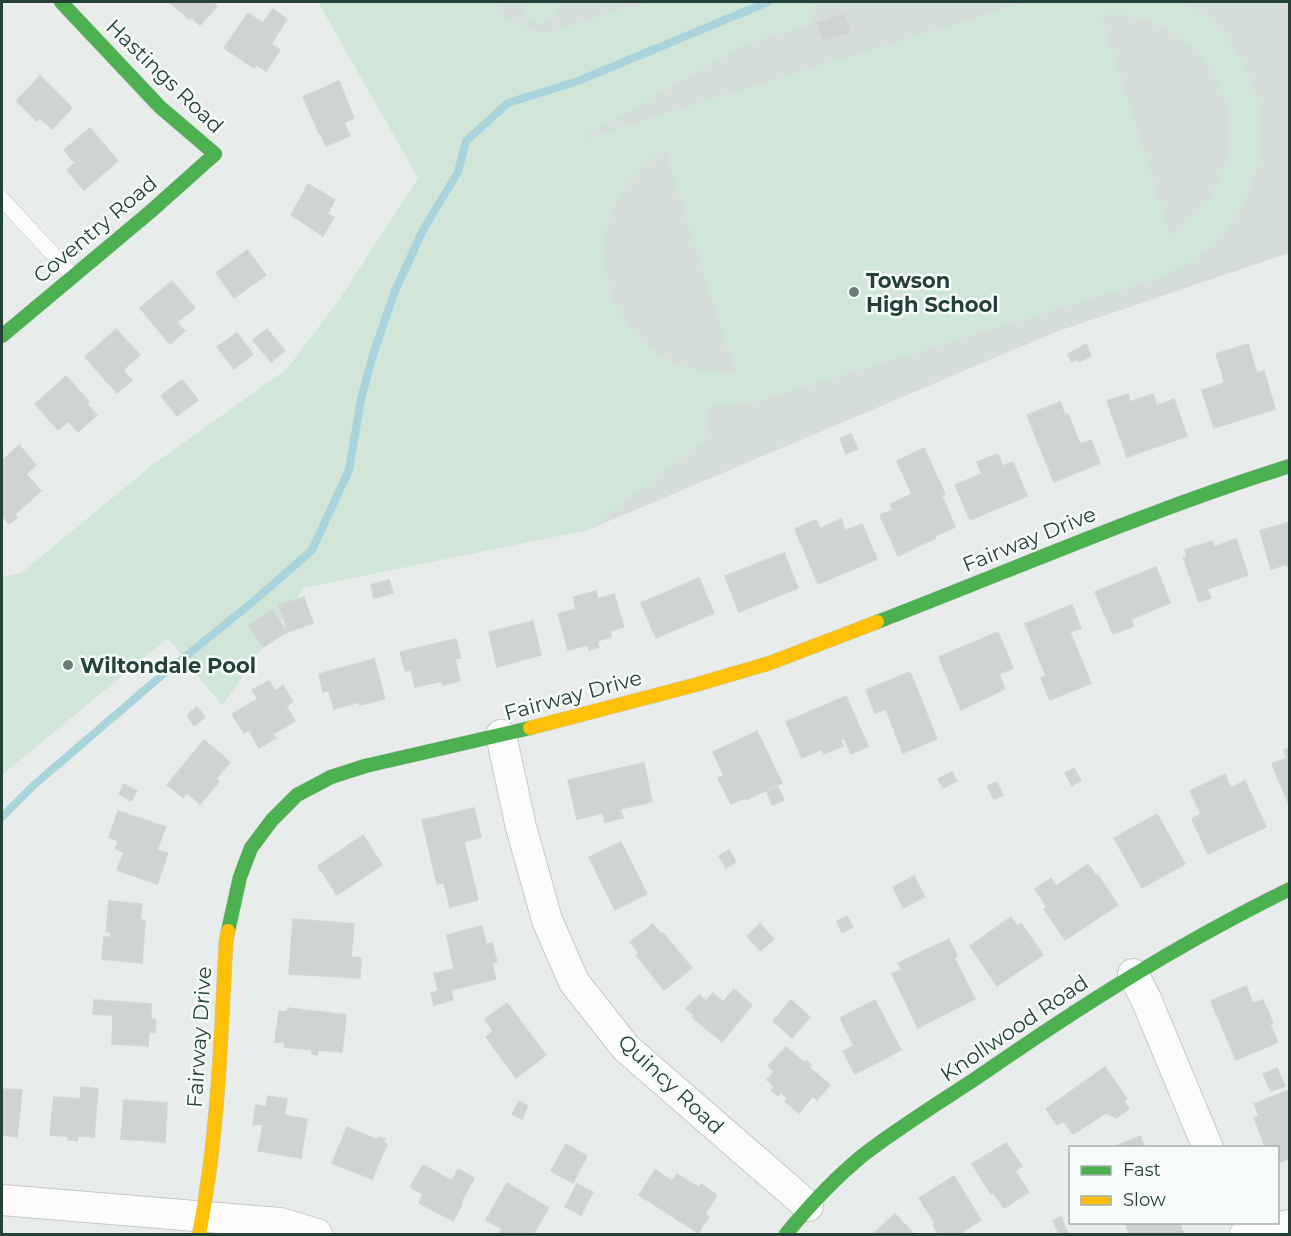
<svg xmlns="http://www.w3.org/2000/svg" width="1291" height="1236" viewBox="0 0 1291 1236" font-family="Montserrat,sans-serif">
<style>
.built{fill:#d6dedb}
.green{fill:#d1e6d8;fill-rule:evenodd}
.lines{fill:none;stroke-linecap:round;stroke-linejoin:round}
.stream{stroke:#a9d4db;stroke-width:8}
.building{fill:#cfd4d2;stroke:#d1d6d4;stroke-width:1.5}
.lane-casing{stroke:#c5cac8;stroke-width:16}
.street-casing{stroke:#c5cac8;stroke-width:32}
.fast-casing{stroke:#c3cbc8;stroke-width:15}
.slow-casing{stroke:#c3cbc8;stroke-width:15}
.lane{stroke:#fcfcfc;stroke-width:15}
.street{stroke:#fcfcfc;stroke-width:30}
.fast{stroke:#4caf50;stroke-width:14}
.slow{stroke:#ffc107;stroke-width:14}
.poi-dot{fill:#697e78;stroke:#f7fbf9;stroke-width:2}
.labels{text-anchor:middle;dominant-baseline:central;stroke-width:5;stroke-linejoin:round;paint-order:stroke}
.street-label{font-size:21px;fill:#24423a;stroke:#f7fbf9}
.poi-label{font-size:21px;font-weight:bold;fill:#24423a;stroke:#f7fbf9;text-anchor:start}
</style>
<rect width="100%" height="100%" fill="#e8edeb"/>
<path class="built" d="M470 2H1289V253L1056 332 588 530Z"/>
<path class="green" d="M318 2H499L504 18 544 34 645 2H829L807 9 812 24 744 45 577 141 1026 2H1184C1204 14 1221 28 1234 48 1275 108 1267 189 1217 241 1200 259 1178 269 1155 279L755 402 732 406H709L704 441 588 530 304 588 222 706 168 638 2 775V577L21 573 151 466 287 369 339 300 418 178ZM1121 14C1204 29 1256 106 1217 186 1207 208 1189 222 1171 237L1101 15ZM665 150 735 372V373C715 372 695 372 676 363 611 335 582 251 623 191 634 174 648 161 665 150Z
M523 2H564L558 3C558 15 552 22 541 24L528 21 523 12Z"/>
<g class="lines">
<path class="stream" d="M2 817 34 785 154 682 255 600 312 550 349 470 361 399 373 355 394 293 423 230 458 172 466 141 508 103 578 81 768 2"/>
</g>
<path class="building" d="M169 2H212L217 6 200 25 190 17 189 19Z
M273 9 287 19 271 44 280 50 266 71 256 65 254 68 224 48 248 13 263 23Z
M844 14 850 32 823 40 817 23Z
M40 76 72 108 52 129 40 118 37 121 16 101Z
M339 81 354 118 344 123 350 136 326 146 320 132 319 133 303 97Z
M90 128 118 161 84 190 67 170 75 163 64 150Z
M308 184 335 200 327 214 334 217 323 236 291 215Z
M247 250 266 275 234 298 216 273Z
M172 281 195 308 177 322 185 331 170 344 140 308Z
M116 329 140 355 123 370 132 380 117 393 85 357Z
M267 329 285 351 271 362 253 340Z
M237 333 253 354 234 369 217 347Z
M1086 344 1091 356 1079 362 1078 359 1072 362 1068 354Z
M1248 344 1257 373 1264 371 1275 409 1214 428 1202 390 1225 383 1216 354Z
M66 376 89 402 87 404 97 415 78 432 68 421 58 430 35 404Z
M182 380 198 400 177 416 161 396Z
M1128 394 1130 402 1153 394 1157 406 1174 399 1187 436 1127 457 1107 401Z
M1060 402 1065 415 1068 414 1080 444 1091 440 1100 463 1054 482 1027 415Z
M851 434 858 449 846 454 840 439Z
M19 445 36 465 26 474 41 491 15 514 17 517 9 524 2 515V461Z
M924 448 945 494 942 496 955 527 935 536 936 538 898 556 880 515 893 510 890 504 912 494 897 461Z
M998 454 1003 466 1013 462 1027 496 970 520 955 485 982 474 977 462Z
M841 519 845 531 862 524 877 559 818 584 795 529 816 520 820 528Z
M1290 522V573L1287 564 1271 569 1260 531Z
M1236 539 1248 575 1207 589 1211 598 1199 602 1183 557H1187L1185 550 1212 541 1214 547Z
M784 553 798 588 739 612 725 576Z
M1156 567 1170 603 1131 619 1134 626 1113 634 1095 592Z
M699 578 714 613 656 638 641 603Z
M389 580 393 593 374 598 371 585Z
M596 591 598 599 614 594 624 627 610 631 611 637 597 641 599 647 589 650 588 645 568 650 558 614 576 609 573 597Z
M304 597 313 623 288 632 279 605Z
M1072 605 1081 628 1070 632 1091 683 1050 700 1041 678 1046 676 1025 624Z
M272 610 287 632 263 647 249 625Z
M533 621 541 655 497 667 489 632Z
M998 632 1013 668 999 674 1005 689 961 710 939 657Z
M456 639 461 658 455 659 460 681 443 685 442 681 415 687 411 670 405 671 400 652Z
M374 659 385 699 360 705 359 702 334 709 329 691 323 692 319 674Z
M910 672 937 739 903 753 886 709 875 713 866 690Z
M269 681 275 691 283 685 293 702 286 706 295 721 273 734 276 738 259 748 249 730 244 733 232 714 258 699 252 690Z
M846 696 868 746 851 754 844 738 840 740 843 746 824 754 822 749 802 758 786 722Z
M197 707 205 717 194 726 187 715Z
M757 731 782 783 746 800 745 798 731 804 718 778 724 776 713 752Z
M204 740 230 762 216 779 219 782 200 804 187 793 183 798 167 785Z
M1290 748V807L1272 764 1287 758 1284 750Z
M644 763 652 802 620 809 623 818 605 822 603 813 577 819 568 780Z
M1074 768 1081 780 1072 786 1065 773Z
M952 772 957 781 943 788 938 779Z
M1225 774 1231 788 1245 781 1266 827 1208 854 1192 819 1201 814 1190 791Z
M997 782 1003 795 994 799 987 786Z
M124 784 137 791 131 801 119 794Z
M778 787 784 800 772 805 767 792Z
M474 808 481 837 464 842 478 900 450 907 444 883 437 884 422 820Z
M118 811 166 827 157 850 168 853 157 884 117 870 124 852 115 849 118 841 109 837Z
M1157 814 1185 864 1142 888 1114 838Z
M363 835 382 865 337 895 318 866Z
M621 842 647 894 615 910 589 857Z
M729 850 736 862 726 868 719 856Z
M1088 864 1096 876 1098 875 1118 905 1065 940 1044 909 1047 907 1035 889 1051 878 1056 886Z
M914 876 925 897 903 908 893 887Z
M109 901 142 904 140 920H145L142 963 102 959 104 937H111V932H106Z
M847 916 853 927 842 933 837 921Z
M1011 917 1017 926 1021 923 1043 955 997 986 970 946Z
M293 919 354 924 351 957 361 958 360 978 289 974Z
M653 924 661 934 663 933 692 968 664 990 636 955 639 953 630 942Z
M760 924 774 939 760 951 747 936Z
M482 926 486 944 492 943 497 962 492 963 496 979 451 990 453 1000 434 1005 431 993 438 991 434 973 454 969 447 935Z
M949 939 957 956 954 957 975 999 918 1028 892 974 902 970 898 963Z
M1246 986 1253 1003 1263 1000 1273 1023 1270 1024 1278 1042 1236 1060 1211 1001Z
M734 989 752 1005 722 1042 692 1017 694 1015 686 1009 699 995 706 1001 713 993 723 1002Z
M94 1000 151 1004V1019L156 1020 155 1032H149L148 1046 112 1044 113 1015 93 1014Z
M791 1000 810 1017 792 1038 773 1021Z
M875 1000 901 1050 855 1074 843 1051 854 1046 840 1018Z
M507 1003 546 1055 516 1078 486 1037 493 1031 485 1019Z
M288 1008 346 1015 342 1052 318 1050 317 1055 312 1054V1050L285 1047V1043L275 1042 279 1011 287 1012Z
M786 1047 805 1063 806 1061 811 1065 809 1067 830 1085 817 1100 813 1096 799 1113 785 1101 787 1098 781 1093 778 1096 771 1090 774 1086 767 1080 774 1071 768 1066Z
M1105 1067 1127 1099 1124 1101 1129 1109 1116 1118 1106 1113 1073 1134 1064 1121 1057 1125 1046 1109Z
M1277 1068 1285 1086 1271 1091 1263 1074Z
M81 1087 98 1089 94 1137 78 1136 77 1141 68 1140V1136L50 1135 54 1097 80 1099Z
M2 1089 22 1090 17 1137 2 1135Z
M1289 1090 1290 1158 1278 1163V1148H1266L1254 1118 1259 1116 1254 1104Z
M268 1096 287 1099 284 1115 307 1119 301 1158 258 1151 263 1125 253 1124 256 1105 266 1107Z
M124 1100 167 1103 165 1142 121 1139Z
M519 1101 528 1106 522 1119 512 1114Z
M347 1127 377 1140 379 1137 385 1139 383 1142 387 1144 372 1179 332 1163Z
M1140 1136 1145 1148H1112Z
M1006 1143 1022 1166 1015 1171 1029 1192 1004 1208 993 1192 991 1194 972 1164Z
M566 1144 587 1156 573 1183 551 1171Z
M423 1165 452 1181 458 1169 474 1178 460 1204H462L453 1221 419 1203 423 1194 410 1187Z
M655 1170 672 1181 677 1174 699 1188 701 1184 717 1195 705 1214 709 1217 698 1233 639 1195Z
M954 1176 981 1220 959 1234H939L933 1225 935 1223 919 1198Z
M507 1183 549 1208 533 1234H504L500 1232 502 1229 486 1220Z
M577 1184 593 1192 581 1215 565 1207Z
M895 1214 914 1234H873Z
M1061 1217 1068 1233 1065 1234H1059L1053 1221Z
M1127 1222H1179L1184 1234H1130L1125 1223Z"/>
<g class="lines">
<g class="lane-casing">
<path id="lane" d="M2 199 72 275"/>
</g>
<g class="street-casing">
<path id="street" d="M501 735 521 827 547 920 574 982 626 1048 808 1206
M1133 974 1146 999 1208 1148
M2 1200 280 1223 317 1234
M1245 1234 1290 1225"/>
</g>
<g class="fast-casing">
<path id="fast" d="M2 336 150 212 215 154 160 107 61 2
M877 622C1015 569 1149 510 1290 466
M228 931 240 877 251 848 272 820 297 795 331 777 365 766 530 728
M786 1234C809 1206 834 1179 862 1156 898 1128 937 1104 975 1079 1076 1009 1179 943 1290 889"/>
</g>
<g class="slow-casing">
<path id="slow" d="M530 728 695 685 770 663 877 622
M199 1234C218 1138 221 1039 226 942L228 931"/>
</g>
<use href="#lane" class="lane"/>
<use href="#street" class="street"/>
<use href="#fast" class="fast"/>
<use href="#slow" class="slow"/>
</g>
<g class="poi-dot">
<circle cx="854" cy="292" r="6"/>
<circle cx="68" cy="665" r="6"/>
</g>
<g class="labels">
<g class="street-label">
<text transform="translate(165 76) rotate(44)">Hastings Road</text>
<text transform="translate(95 229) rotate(-40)">Coventry Road</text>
<text transform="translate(1029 539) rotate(-22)">Fairway Drive</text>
<text transform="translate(573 695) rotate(-15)">Fairway Drive</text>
<text transform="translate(1014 1028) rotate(-34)">Knollwood Road</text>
<text transform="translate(199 1037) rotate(-86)">Fairway Drive</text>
<text transform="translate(671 1084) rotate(43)">Quincy Road</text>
</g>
<g class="poi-label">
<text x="866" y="280">Towson<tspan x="866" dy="24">High School</tspan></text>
<text x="80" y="665">Wiltondale Pool</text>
</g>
</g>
<rect width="1291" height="1236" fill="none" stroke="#24423a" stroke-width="6"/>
<rect x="1069" y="1146" width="210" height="78" fill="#f7fbf9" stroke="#a3b1ad" stroke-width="1.5"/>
<rect x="1081" y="1166" width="30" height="9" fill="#4caf50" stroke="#a3b1ad" stroke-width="1.5"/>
<text x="1123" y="1176" font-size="18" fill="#24423a">Fast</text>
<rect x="1081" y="1196" width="30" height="9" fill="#ffc107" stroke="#a3b1ad" stroke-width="1.5"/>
<text x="1123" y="1206" font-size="18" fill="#24423a">Slow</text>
</svg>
